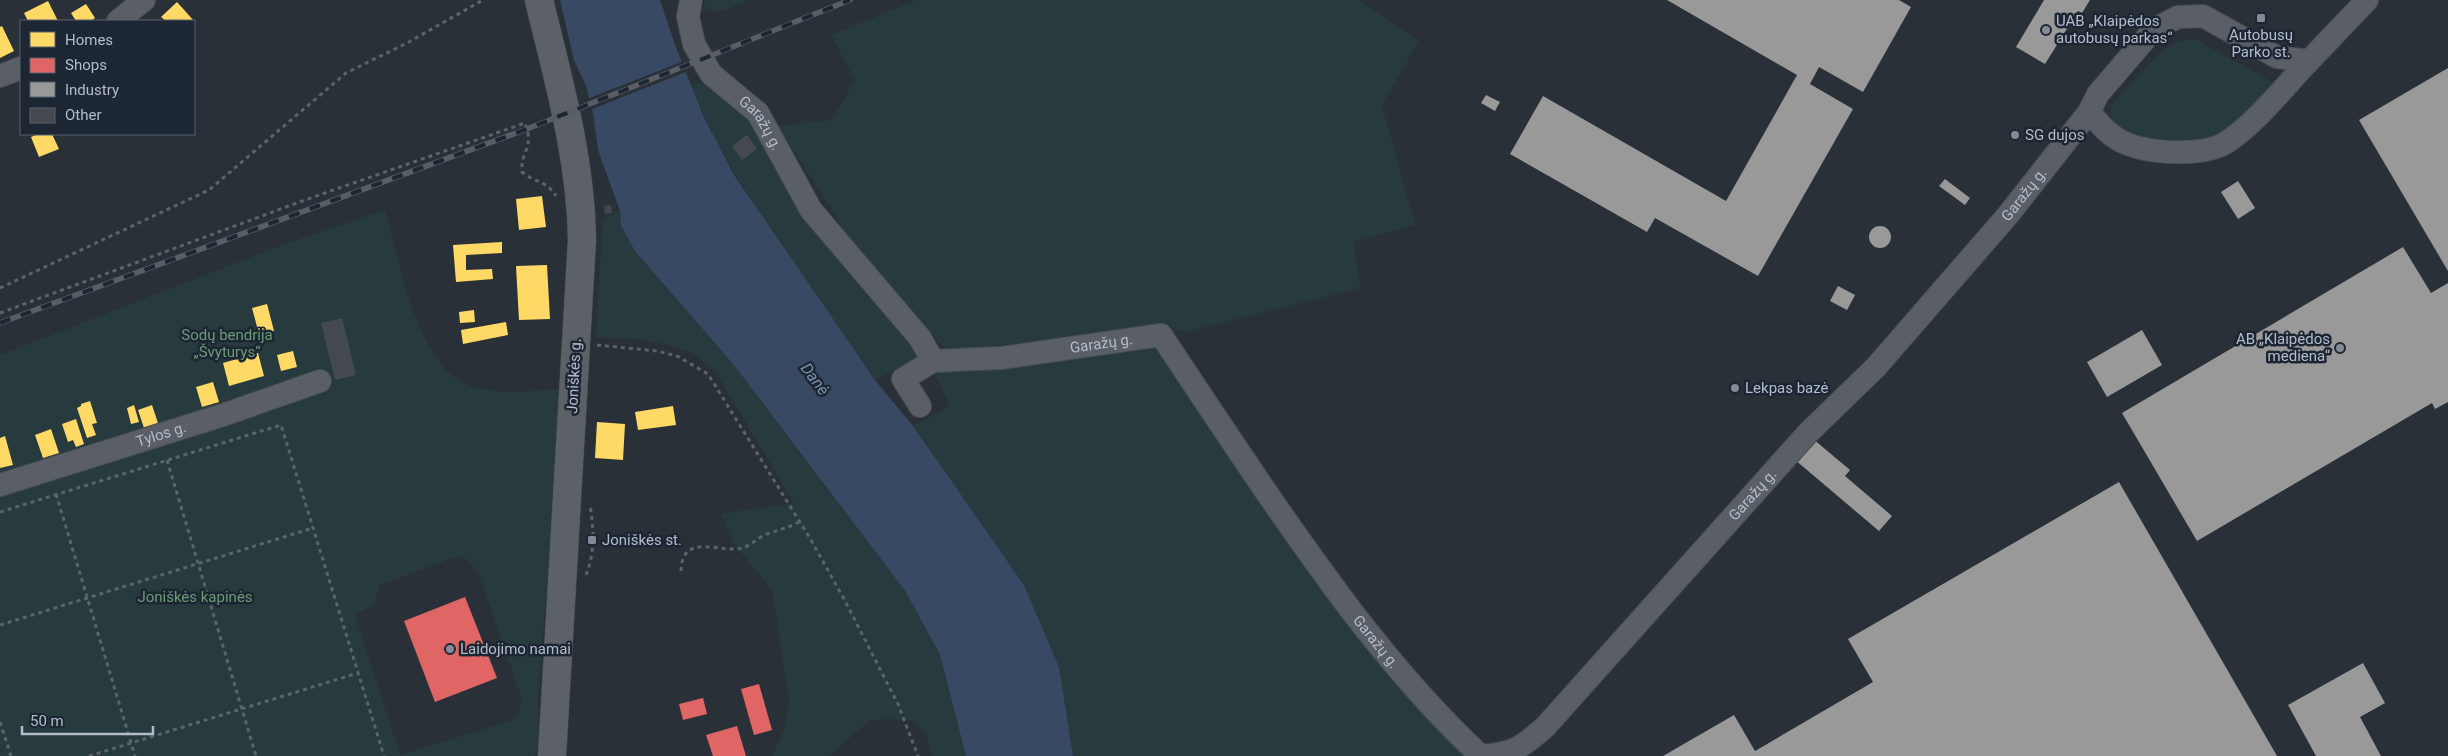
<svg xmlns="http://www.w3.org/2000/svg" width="2448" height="756" viewBox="0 0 2448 756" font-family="Roboto,sans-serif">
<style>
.green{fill:#273a3e;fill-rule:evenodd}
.water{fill:#384963}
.pier{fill:#2a3038}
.homes{fill:#ffd966}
.shops{fill:#e06666}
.industry{fill:#999}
.building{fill:#444950}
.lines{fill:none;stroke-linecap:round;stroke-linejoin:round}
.minor-casing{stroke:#484c53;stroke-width:24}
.major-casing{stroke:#484c55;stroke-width:29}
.path{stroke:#5d636a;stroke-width:3;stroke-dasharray:4 4;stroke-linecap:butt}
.minor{stroke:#5a5e66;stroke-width:22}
.major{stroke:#5c6168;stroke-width:28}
.rail-casing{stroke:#595d64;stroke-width:5.5}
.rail{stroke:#1d2633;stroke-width:4;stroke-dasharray:11;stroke-linecap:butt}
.poi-dot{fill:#848b96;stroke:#1d2633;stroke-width:2}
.labels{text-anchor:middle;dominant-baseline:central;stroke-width:5;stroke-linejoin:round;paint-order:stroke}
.poi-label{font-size:15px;fill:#b4bcc9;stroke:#1d2633;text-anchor:start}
.street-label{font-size:15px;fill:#b4bcc9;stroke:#1d2633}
.park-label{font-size:15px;fill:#6b9a76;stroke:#1d2633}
.water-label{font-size:16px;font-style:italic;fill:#7c92b1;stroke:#1d2633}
</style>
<rect width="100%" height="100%" fill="#2a3038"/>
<path class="green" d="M705 0H749L719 12 704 8Z
M917 0H1359L1419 41 1382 105 1415 225 1354 242 1360 288 1185 332 1170 326 947 351 851 244 832 209 777 126 832 120 855 80 831 35Z
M2187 39 2197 40 2278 85 2219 141C2199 142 2178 144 2157 143 2137 141 2098 125 2115 100L2166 48Z
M690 83H707L731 106 746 113 765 149 837 258 922 357 875 380C810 285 733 190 690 83Z
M385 210C399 260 417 368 471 386 500 395 533 391 562 389L538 702 539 742 535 756H0V355L282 245ZM458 556 467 559 478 572 522 699 519 714 512 720 400 755 355 614 373 606 380 585Z
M620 211 621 226 635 251 734 364 906 592 940 655 966 756H933L925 731 914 721 888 719 869 721 829 756H772L785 728 789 698 772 590 733 543 721 514 794 503 715 371 693 353 669 345 636 339 596 337 603 219Z
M1158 346 1471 756H1073L1059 667 1024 585 913 426 950 406 934 373Z"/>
<path class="water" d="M560 0H660L675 45 703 115 734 175 875 380 913 426 1024 585 1059 667 1073 756H966L940 655 906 592 734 365 635 251 621 226 620 211 598 150 593 113 586 86 574 60Z"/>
<path class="pier" d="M684 61 688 71 590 110 587 99Z"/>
<path class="homes" d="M48 1 58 21H28L24 13Z
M177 2 194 21H166L161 17Z
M86 4 95 18 91 21H76L71 13Z
M2 26 14 51 0 58V27Z
M38 134H52L59 149 39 157 31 137Z
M542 196 546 227 519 230 516 199Z
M502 242V253L466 255V270L492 269 493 279 456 282 453 245Z
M547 265 550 319 519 320 516 266Z
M267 304 274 331 259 334 252 308Z
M474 310 475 322 460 323 459 312Z
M506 322 508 335 463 344 461 330Z
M293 351 297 367 281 371 277 355Z
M258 353 264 376 229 386 223 363Z
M213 382 219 402 202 407 196 387Z
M90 401 97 423 92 424 96 435 87 438 77 408 81 406V404Z
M134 405 139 422 131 424 127 408Z
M152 405 158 423 144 428 138 410Z
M673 406 676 425 638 430 635 412Z
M76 419 84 444 76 447 73 440 68 442 62 424Z
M597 422 625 424 623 460 595 458Z
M51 429 59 453 43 458 35 435Z
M5 436 13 465 0 468V438Z"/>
<path class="shops" d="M465 597 497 678 435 702 404 621Z
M759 684 772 730 754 735 741 689Z
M703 698 707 714 683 720 679 704Z
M737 726 746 756H713L706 735Z"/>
<path class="industry" d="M1667 0H1899L1911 7 1863 92 1819 67 1810 84 1853 109 1758 276 1655 218 1647 232 1510 154 1543 96 1726 201 1797 75Z
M2044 0H2090L2082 13 2078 11 2045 64 2016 47Z
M2448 68V271L2359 120Z
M1486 95 1500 102 1495 111 1481 103Z
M1945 179 1970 198 1965 205 1939 186Z
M2238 181 2255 208 2238 219 2221 192Z
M1869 237a11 11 0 1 1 22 0a11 11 0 1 1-22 0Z
M2403 247 2431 293 2448 283V402L2435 409 2432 403 2197 541 2122 413Z
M1838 286 1855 295 1847 310 1830 301Z
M2142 330 2162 365 2107 397 2087 362Z
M1812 438 1850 470 1845 476 1892 516 1879 531 1794 459Z
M2119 482 2277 756H1663L1734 715 1755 751 1873 682 1848 639Z
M2363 663 2385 703 2360 717 2381 756H2316L2288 705Z"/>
<path class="building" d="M747 135 757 149 742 160 732 146Z
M611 205 612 213 605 214 604 206Z
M342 318 356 375 335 380 321 323Z"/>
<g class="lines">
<g class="minor-casing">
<g id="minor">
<path id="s1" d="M691 0 688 17 694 44 711 74 758 113 811 210 920 338 933 361 1001 358 1161 335C1223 428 1283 520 1350 609 1390 661 1432 711 1481 756 1514 753 1520 749 1545 727L1808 433 1876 367 2008 215 2089 112 2098 94 2153 30 2178 17 2203 16 2277 57 2309 61 2367 0"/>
<path d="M118 21 144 0"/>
<path d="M0 76 21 68"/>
<path d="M2089 112C2099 123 2109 136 2123 142 2148 154 2204 157 2227 142 2255 124 2285 86 2309 61"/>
<path d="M920 406 903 379 933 361"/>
<path id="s2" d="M0 485 223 415 320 381"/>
</g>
</g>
<g class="major-casing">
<path id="major" d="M539 0C558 79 581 158 582 240L552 756"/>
</g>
<path class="path" d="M0 288 209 190 346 73 407 43 483 0
M0 313 305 200 525 123C535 150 520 150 522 172 535 183 546 180 556 196
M597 345 657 351 677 356 708 374 811 540 844 599 898 704 918 756
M167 460 256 756
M56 494 135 756
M0 512 281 425 384 756
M681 571C682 531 721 554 743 548 751 545 759 537 767 534 778 530 788 528 799 522
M586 575C595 553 594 529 590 505
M0 625 313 528
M0 722 11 756
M89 756 358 673"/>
<use href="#minor" class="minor"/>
<use href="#major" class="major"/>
<g class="rail-casing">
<path id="rail" d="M0 323 527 129 850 0"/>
</g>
<use href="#rail" class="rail"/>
</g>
<g class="poi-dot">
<rect x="2256" y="13" width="10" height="10" rx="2.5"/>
<circle cx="2046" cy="30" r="5"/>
<circle cx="2015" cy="135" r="5"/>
<circle cx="2340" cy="348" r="5"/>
<circle cx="1735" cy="388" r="5"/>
<rect x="587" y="535" width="10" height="10" rx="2.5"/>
<circle cx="450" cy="649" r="5"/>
</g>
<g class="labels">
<g class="poi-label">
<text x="2056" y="21">UAB „Klaipėdos<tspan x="2056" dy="17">autobusų parkas“</tspan></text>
<text x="2261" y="35" text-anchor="middle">Autobusų<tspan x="2261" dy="17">Parko st.</tspan></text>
<text x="2025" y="135">SG dujos</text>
<text x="2330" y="339" text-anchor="end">AB „Klaipėdos<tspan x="2330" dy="17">mediena“</tspan></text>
<text x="1745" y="388">Lekpas bazė</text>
<text x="602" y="540">Joniškės st.</text>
<text x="460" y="649">Laidojimo namai</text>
</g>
<g class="street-label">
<text stroke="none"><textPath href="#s1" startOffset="150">Garažų g.</textPath></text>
<text stroke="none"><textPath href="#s1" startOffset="1994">Garažų g.</textPath></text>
<text stroke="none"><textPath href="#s1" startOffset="615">Garažų g.</textPath></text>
<text transform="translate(574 376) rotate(-87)">Joniškės g.</text>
<text stroke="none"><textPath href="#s2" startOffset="169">Tylos g.</textPath></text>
<text stroke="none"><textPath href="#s1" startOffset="1589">Garažų g.</textPath></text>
<text stroke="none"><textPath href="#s1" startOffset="1050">Garažų g.</textPath></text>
</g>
<g class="park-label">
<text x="227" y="335">Sodų bendrija<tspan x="227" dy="17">„Švyturys“</tspan></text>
<text x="195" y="597">Joniškės kapinės</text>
</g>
<g class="water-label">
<text transform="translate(815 379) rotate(53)">Danė</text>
</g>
</g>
<rect x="20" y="20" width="175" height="115" fill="#1d2633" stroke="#59626f"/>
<rect x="30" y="32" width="25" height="15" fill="#ffd966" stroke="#59626f"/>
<text x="65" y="45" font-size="15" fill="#b4bcc9">Homes</text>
<rect x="30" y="58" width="25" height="15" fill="#e06666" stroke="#59626f"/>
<text x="65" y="70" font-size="15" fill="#b4bcc9">Shops</text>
<rect x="30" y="82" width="25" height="15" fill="#999999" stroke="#59626f"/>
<text x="65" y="95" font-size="15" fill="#b4bcc9">Industry</text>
<rect x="30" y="108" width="25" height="15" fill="#444950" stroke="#59626f"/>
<text x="65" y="120" font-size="15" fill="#b4bcc9">Other</text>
<path d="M22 726v8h131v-8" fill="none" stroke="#b4bcc9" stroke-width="2.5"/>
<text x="30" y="726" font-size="15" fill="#b4bcc9" stroke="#1d2633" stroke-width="4" paint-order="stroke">50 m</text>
</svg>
